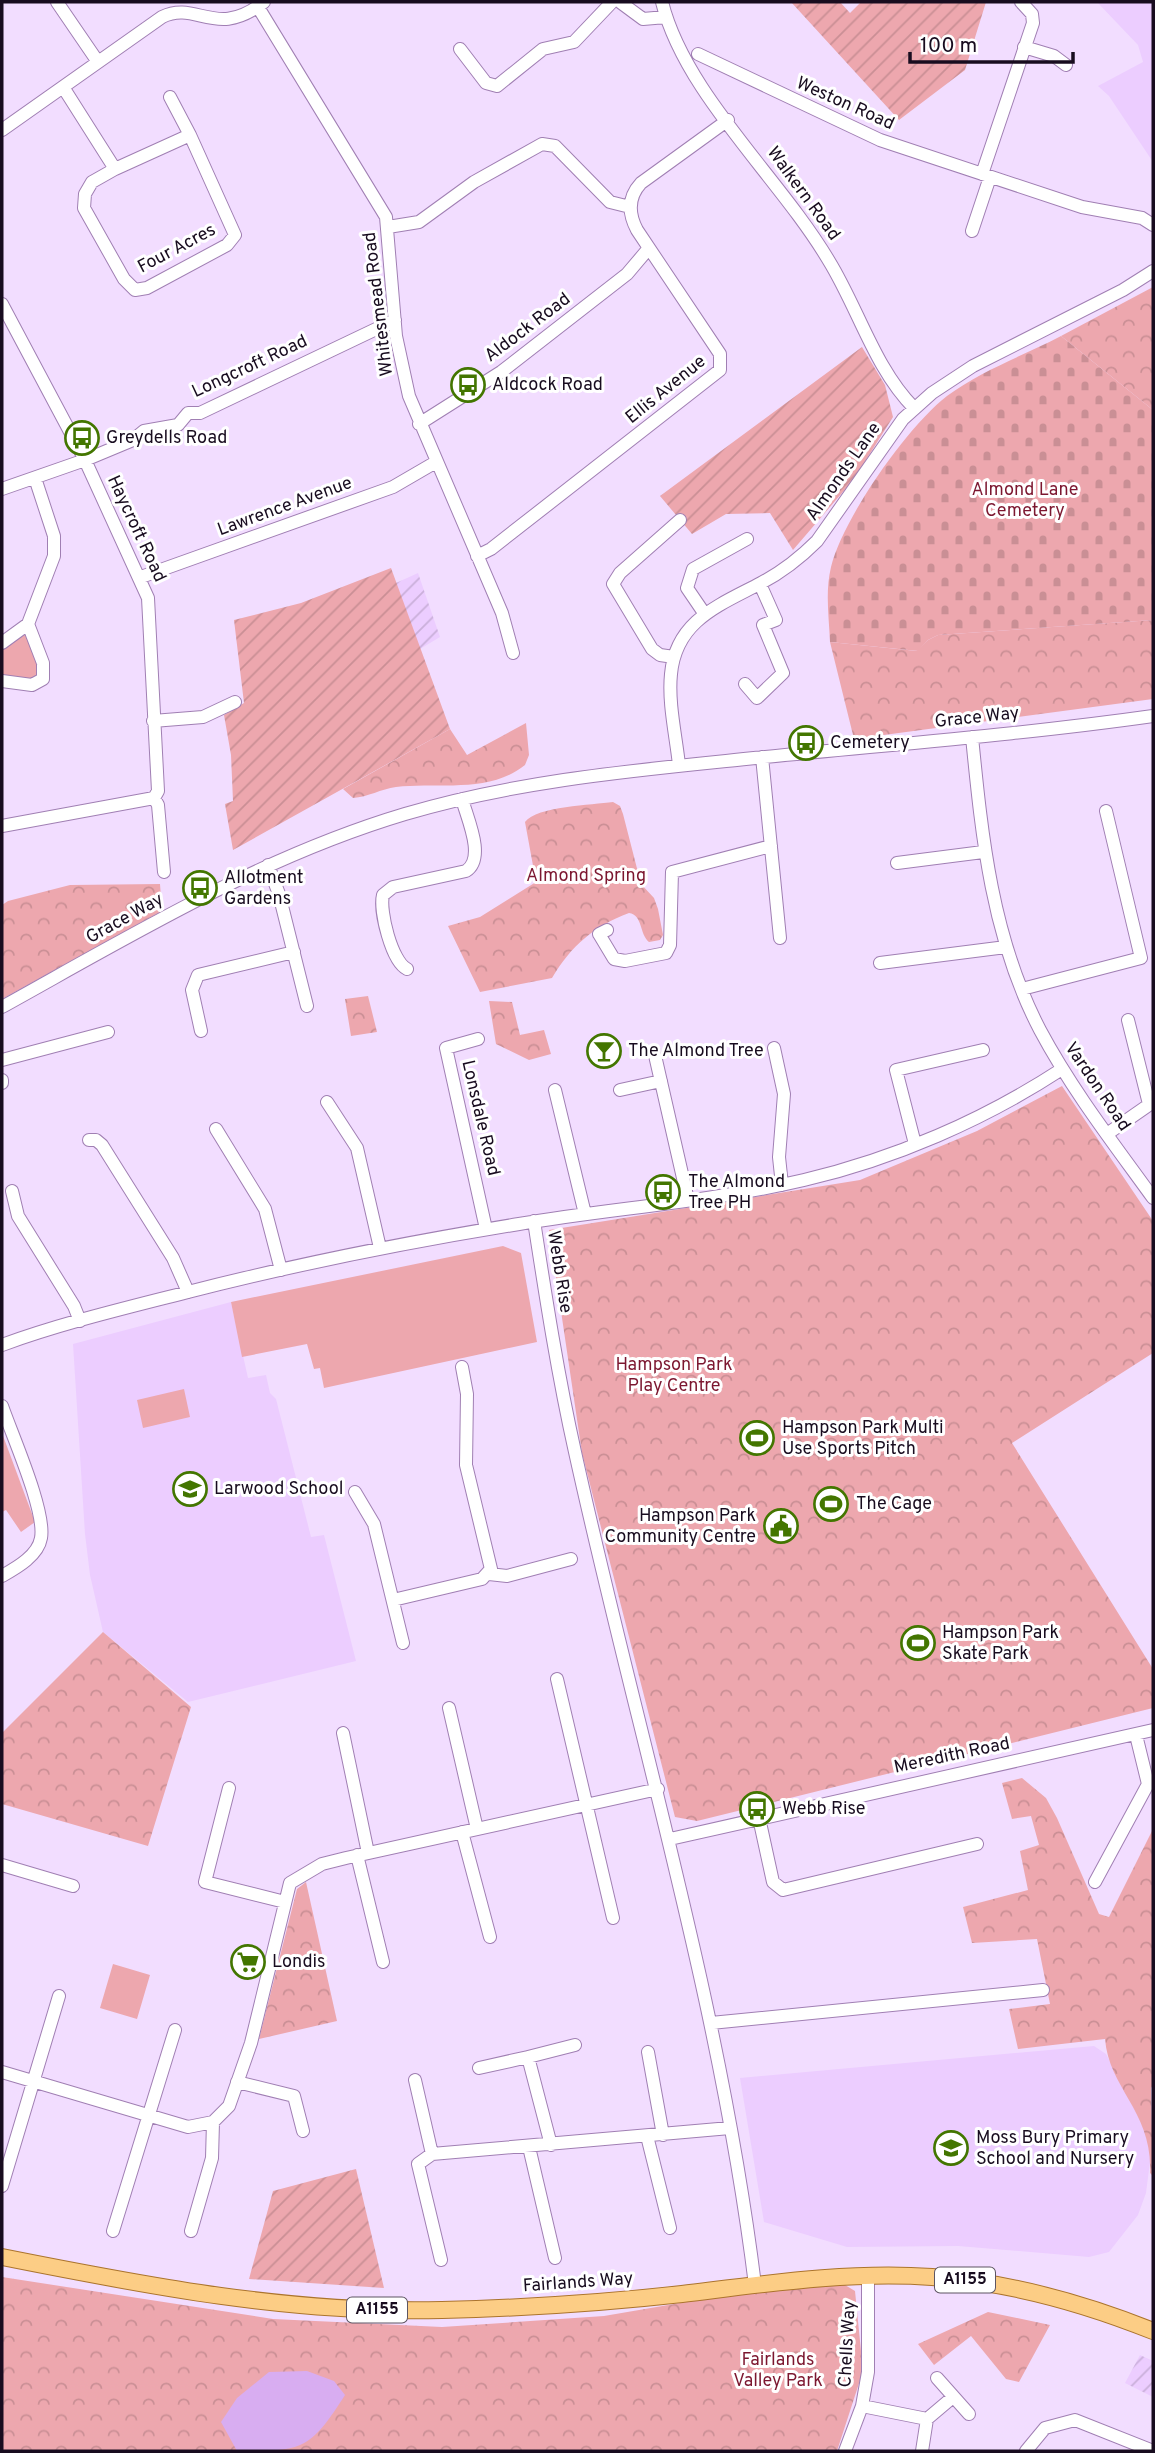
<svg xmlns="http://www.w3.org/2000/svg" width="1155" height="2453" viewBox="0 0 1155 2453" font-family="Overpass,sans-serif">
<style>
.built{fill:#eccdff}
.industrial{fill:url(#industrial-furrows)}
.grass{fill:#eda7ae}
.forest{fill:url(#forest-crowns)}
.cemetery{fill:url(#cemetery-stones)}
.garden{fill:url(#garden-furrows)}
.water{fill:#d8adf1}
.lines{fill:none;stroke-linecap:round;stroke-linejoin:round}
.minor-casing{stroke:#a07fb3;stroke-width:14}
.major-casing{stroke:#ab742d;stroke-width:18}
.minor{stroke:#fff;stroke-width:12}
.major{stroke:#fccd85;stroke-width:16}
.labels{text-anchor:middle;dominant-baseline:central;stroke-width:6;stroke-linejoin:round;paint-order:stroke}
.shield{fill:#fff;stroke:#5d5562;stroke-width:2}
.shield-label{font-size:16px;font-weight:bold;fill:#180c1f}
.street-label{font-size:18px;fill:#180c1f;stroke:#fff}
.poi-label{font-size:18px;fill:#180c1f;stroke:#fff;text-anchor:start}
.park-label{font-size:18px;fill:#7c1730;stroke:#fff}
</style>
<defs>
<pattern id="industrial-furrows" width="10" height="10" patternUnits="userSpaceOnUse" patternTransform="scale(1.75)"><rect width="10" height="10" fill="#eccdff"/><path d="M-1 1l2-2M0 10L10 0M9 11l2-2" fill="none" stroke="#caafda"/></pattern>
<pattern id="forest-crowns" width="20" height="18" patternUnits="userSpaceOnUse" patternTransform="scale(1.75)"><rect width="20" height="18" fill="#eda7ae"/><path d="M2 6a3 3 0 1 1 6 0M12 15a3 3 0 1 1 6 0" fill="none" stroke="#ca8f95"/></pattern>
<pattern id="cemetery-stones" width="16" height="16" patternUnits="userSpaceOnUse" patternTransform="scale(1.75)"><rect width="16" height="16" fill="#eda7ae"/><path d="M2 7V4a2 2 0 0 1 4 0v3zM10 15v-3a2 2 0 0 1 4 0v3z" fill="#ca8f95"/></pattern>
<pattern id="garden-furrows" width="10" height="10" patternUnits="userSpaceOnUse" patternTransform="scale(1.75)"><rect width="10" height="10" fill="#eda7ae"/><path d="M-1 1l2-2M0 10L10 0M9 11l2-2" fill="none" stroke="#ca8f95"/></pattern>
</defs>
<rect width="100%" height="100%" fill="#f2ddff"/>
<path class="built" d="M1097 2H1153V162L1109 96 1098 86 1143 62 1138 45Z
M231 1302 248 1378 266 1375 270 1393 276 1399 311 1537 324 1535 356 1661 188 1702 103 1632 90 1575 85 1534 73 1344Z
M1094 2046 1106 2054 1145 2127 1151 2154 1146 2193 1138 2215 1109 2252 1089 2257 958 2246 847 2247 764 2222 740 2078Z"/>
<path class="industrial" d="M418 573 440 637 420 649 396 583Z
M1140 2355 1153 2361V2397L1125 2383Z"/>
<path class="grass" d="M26 634 41 670 35 679 2 676V649Z
M503 1246 521 1253 537 1342 324 1388 320 1368 314 1369 307 1344 242 1357 231 1302Z
M184 1389 190 1417 143 1428 137 1400Z
M2 1433 35 1522 21 1532 6 1510 2 1512Z
M113 1964 150 1975 137 2019 100 2008Z"/>
<path class="forest" d="M1153 287V410L1061 336Z
M1153 620V699L854 739 830 642 917 651 928 640 938 635Z
M526 723 529 755 525 765C489 794 437 782 396 787 381 789 368 797 353 798L343 789 450 729 467 755Z
M613 802 620 806 623 814 641 884 654 898 658 909 663 935 660 940 649 942C639 934 643 915 629 913 594 926 571 946 552 978L480 992 448 926 480 917 536 882 525 822C537 806 592 805 613 802Z
M160 884 162 911 2 999V905L8 901 70 885Z
M368 996 377 1032 351 1036 345 999Z
M489 1001 512 1002 520 1035 544 1030 551 1054 529 1060 496 1044Z
M1062 1086 1153 1221V1353L1012 1443 1153 1669V1708L697 1821 675 1817 582 1453 549 1230 860 1180 977 1131Z
M103 1632 191 1707 148 1846 2 1804V1733Z
M1022 1778 1046 1798 1057 1818 1099 1914 1109 1917 1153 1829V2085L1151 2088 1153 2176 1150 2173C1153 2112 1109 2089 1105 2039L1018 2049 1009 2009 1050 2004 1037 1939 972 1943 963 1907 1028 1890 1020 1851 1039 1845 1031 1816 1012 1819 1002 1783Z
M306 1882 337 2021 259 2039 297 1889Z
M2 2277 273 2319 442 2327 604 2316 750 2291 845 2285 855 2291 863 2371 837 2451H2Z
M988 2312 1050 2325 1019 2382 1006 2379 971 2336 934 2365 918 2344Z"/>
<path class="cemetery" d="M1061 336 1153 410V620L938 635 928 640 918 651 830 642C829 617 825 592 831 567 843 518 907 427 947 396 982 370 1023 356 1061 336Z"/>
<path class="garden" d="M791 2H840L850 13 861 2H986L965 70 899 120Z
M862 347 885 385 893 417 854 479 793 550 770 513 726 514 692 534 660 496Z
M391 568 450 729 233 850 225 804 233 801 231 755 224 715 244 703 234 620 301 603Z
M356 2169 384 2288 249 2279 273 2191Z"/>
<path class="water" d="M307 2371 334 2381 345 2395C309 2452 301 2451 237 2451L221 2422 237 2398 269 2372Z"/>
<g class="lines">
<g class="minor-casing">
<path id="minor" d="M57 2 98 62
M620 2 643 19 666 17
M662 2C685 94 780 178 829 261 858 308 875 369 914 408
M258 7 386 217 396 336 409 396 502 613 513 653
M1024 47 1054 56 1066 65
M460 49 486 83 497 86 543 49 574 42 612 2
M698 54 880 140 1082 207 1142 218 1153 225
M63 87 115 169
M170 97 190 135
M2 130 162 17C197 0 216 40 264 2
M190 135 235 235 227 245 147 288 135 290 124 279 84 208 85 194 92 182 115 169Z
M982 174 1033 23 1032 14 1021 2
M388 227 419 222 474 182 542 144 555 146 610 202 630 207
M972 231 990 177
M2 304 85 460 148 598 158 791 154 798 158 805 164 872
M419 424 501 372 627 274 649 248
M2 489 85 460 133 440 144 431 178 425 188 413H200L395 320
M477 556 491 549 720 370V354L637 230C628 213 628 197 641 183L728 120
M141 577 393 487 436 462
M704 613 687 588 693 569 747 539
M2 643 28 624 54 556V536L35 478
M674 657 660 655 652 649 613 584 620 573 680 520
M2 681 32 685 43 679V663L28 624
M745 684 757 698 783 673 763 625 776 620 760 584
M153 721 203 717 235 702
M972 737C982 838 992 938 1040 1030 1072 1090 1114 1144 1153 1198
M762 757 780 938
M679 765C676 736 668 703 671 674 676 620 720 605 761 583 782 572 800 558 817 541L903 419 932 393 973 366 1123 290 1153 271
M2 826 154 798
M897 863 983 852
M268 865 279 894 307 1006
M607 930 599 934 614 959 625 961 666 953 670 945 672 872 771 846
M880 963 1006 947
M407 969C392 962 379 911 383 895L393 887 466 871C486 858 467 818 462 799
M1022 989 1141 958 1106 811
M2 1007C132 935 261 857 405 814 510 783 617 772 726 761 868 746 1012 736 1153 716
M1128 1020 1149 1104
M201 1031 192 990 198 975 294 952
M478 1039 446 1048 486 1229
M774 1048 784 1094 779 1157 782 1185
M654 1051 688 1200
M2 1060 108 1032
M2 1080V1083
M555 1090 585 1214
M620 1090 661 1081
M327 1102 357 1148 380 1248
M216 1129 265 1209 281 1270
M1107 1134 1153 1102
M89 1140H96L102 1145 173 1258 188 1292
M915 1144 896 1070 983 1050
M12 1191 18 1216 74 1306 80 1321
M534 1221C546 1299 558 1376 575 1452 636 1730 720 2002 755 2285
M2 1345C62 1323 126 1308 188 1292 297 1264 408 1242 519 1224 614 1208 710 1202 804 1180 894 1159 984 1120 1062 1069
M2 1406C12 1435 46 1511 41 1538 38 1556 16 1568 2 1576
M355 1492 374 1524 403 1643
M489 1574 507 1576 571 1559
M393 1600 482 1579 491 1569 466 1465 467 1394 462 1367
M557 1679 613 1918
M449 1708 477 1829
M343 1733 368 1853
M229 1788 205 1882 285 1902
M759 1818 773 1882 783 1890 977 1844
M462 1832 490 1937
M670 1839 1153 1730
M357 1855 383 1962
M2 1865 73 1886
M1095 1882 1148 1784 1136 1735
M711 2023 1043 1990
M648 2052 663 2135
M528 2057 575 2045
M479 2068 528 2057 551 2145
M2 2072 188 2127 213 2122 229 2106 251 2043 290 1883 322 1864 346 1858 658 1789
M415 2080 432 2154 730 2128
M237 2082 294 2096 303 2131
M647 2136 670 2228
M529 2147 555 2258
M432 2154 418 2164 441 2260
M2 2186 59 1996
M113 2231 175 2030
M191 2231 212 2158 213 2122
M937 2378 969 2414
M862 2406 927 2419
M845 2451 862 2406 868 2372V2278
M922 2451 927 2419 953 2397
M1026 2451 1045 2428 1075 2420 1153 2451"/>
</g>
<g class="major-casing">
<path id="major" d="M2 2257C147 2286 293 2314 442 2310 522 2308 602 2303 682 2294 764 2284 849 2271 932 2277 1008 2282 1083 2303 1153 2331"/>
</g>
<use href="#minor" class="minor"/>
<use href="#major" class="major"/>
</g>
<defs>
<g id="bus-ring" transform="scale(1.75)"><circle r="9.5" fill="#fff" stroke="#437600" stroke-width="1.5"/><path d="M-5-6H5V4H4V6H2V4H-2V6H-4V4H-5ZM-3.5-4V0h7V-4ZM-3.5 1.2v1.5H-2V1.2ZM2 1.2v1.5H3.5V1.2Z" fill="#437600"/></g>
<g id="bar-ring" transform="scale(1.75)"><circle r="9.5" fill="#fff" stroke="#437600" stroke-width="1.5"/><path d="M-6-5H6L.8 .8V4.5H3.5V6h-7V4.5H-.8V.8Z" fill="#437600"/></g>
<g id="stadium-ring" transform="scale(1.75)"><circle r="9.5" fill="#fff" stroke="#437600" stroke-width="1.5"/><path d="M0-5a6.5 5 0 1 0 0 10a6.5 5 0 1 0 0-10ZM-3.5-1.8h7v3.6h-7Z" fill="#437600"/></g>
<g id="school-ring" transform="scale(1.75)"><circle r="9.5" fill="#fff" stroke="#437600" stroke-width="1.5"/><path d="M0-5L7-2L0 1L-7-2ZM-4 1L0 2.5L4 1V4Q0 6-4 4Z" fill="#437600"/></g>
<g id="civic-ring" transform="scale(1.75)"><circle r="9.5" fill="#fff" stroke="#437600" stroke-width="1.5"/><path d="M-.6-6.5H3V-4.5H.6V-3L4-1V1h2V6H-6V1h2V-1L-.6-3ZM-1.2 2.5V6h2.4V2.5Z" fill="#437600"/></g>
<g id="supermarket-ring" transform="scale(1.75)"><circle r="9.5" fill="#fff" stroke="#437600" stroke-width="1.5"/><path d="M-6-5.5h2.5l.6 2H6L4.5 2H-2.5L-4.4-4H-6ZM-1.5 3.2a1.3 1.3 0 1 0 .1 0ZM3 3.2a1.3 1.3 0 1 0 .1 0Z" fill="#437600"/></g>
</defs>
<g fill-rule="evenodd">
<use href="#bus-ring" x="468" y="385"/>
<use href="#bus-ring" x="82" y="438"/>
<use href="#bus-ring" x="806" y="743"/>
<use href="#bus-ring" x="200" y="888"/>
<use href="#bar-ring" x="604" y="1051"/>
<use href="#bus-ring" x="663" y="1192"/>
<use href="#stadium-ring" x="757" y="1438"/>
<use href="#school-ring" x="190" y="1489"/>
<use href="#stadium-ring" x="831" y="1504"/>
<use href="#civic-ring" x="781" y="1526"/>
<use href="#stadium-ring" x="918" y="1643"/>
<use href="#bus-ring" x="757" y="1809"/>
<use href="#supermarket-ring" x="248" y="1962"/>
<use href="#school-ring" x="951" y="2148"/>
</g>
<g class="labels">
<g class="shield">
<rect x="935" y="2267.5" width="60" height="25" rx="5"/>
<rect x="347" y="2297.5" width="60" height="25" rx="5"/>
</g>
<g class="shield-label">
<text x="965" y="2280">A1155</text>
<text x="377" y="2310">A1155</text>
</g>
<g class="street-label">
<text transform="translate(845 104) rotate(24)">Weston Road</text>
<text transform="translate(803 194) rotate(54)">Walkern Road</text>
<text transform="translate(177 249) rotate(-28)">Four Acres</text>
<text transform="translate(379 304) rotate(-97)">Whitesmead Road</text>
<text transform="translate(528 328) rotate(-37)">Aldock Road</text>
<text transform="translate(250 367) rotate(-25)">Longcroft Road</text>
<text transform="translate(666 390) rotate(-39)">Ellis Avenue</text>
<text transform="translate(844 472) rotate(-55)">Almonds Lane</text>
<text transform="translate(285 507) rotate(-20)">Lawrence Avenue</text>
<text transform="translate(136 529) rotate(65)">Haycroft Road</text>
<text transform="translate(977 718) rotate(-6)">Grace Way</text>
<text transform="translate(125 919) rotate(-29)">Grace Way</text>
<text transform="translate(1097 1087) rotate(56)">Vardon Road</text>
<text transform="translate(480 1118) rotate(77)">Lonsdale Road</text>
<text transform="translate(559 1272) rotate(81)">Webb Rise</text>
<text transform="translate(952 1756) rotate(-12)">Meredith Road</text>
<text transform="translate(578 2283) rotate(-4)">Fairlands Way</text>
<text transform="translate(848 2344) rotate(-87)">Chells Way</text>
</g>
<g class="poi-label">
<text x="492" y="385">Aldcock Road</text>
<text x="106" y="438">Greydells Road</text>
<text x="830" y="743">Cemetery</text>
<text x="224" y="878">Allotment<tspan x="224" dy="21">Gardens</tspan></text>
<text x="628" y="1051">The Almond Tree</text>
<text x="688" y="1182">The Almond<tspan x="688" dy="21">Tree PH</tspan></text>
<text x="782" y="1428">Hampson Park Multi<tspan x="782" dy="21">Use Sports Pitch</tspan></text>
<text x="214" y="1489">Larwood School</text>
<text x="856" y="1504">The Cage</text>
<text x="756" y="1516" text-anchor="end">Hampson Park<tspan x="756" dy="21">Community Centre</tspan></text>
<text x="942" y="1633">Hampson Park<tspan x="942" dy="21">Skate Park</tspan></text>
<text x="782" y="1809">Webb Rise</text>
<text x="272" y="1962">Londis</text>
<text x="976" y="2138">Moss Bury Primary<tspan x="976" dy="21">School and Nursery</tspan></text>
</g>
<g class="park-label">
<text x="1025" y="490">Almond Lane<tspan x="1025" dy="21">Cemetery</tspan></text>
<text x="586" y="876">Almond Spring</text>
<text x="674" y="1365">Hampson Park<tspan x="674" dy="21">Play Centre</tspan></text>
<text x="778" y="2360">Fairlands<tspan x="778" dy="21">Valley Park</tspan></text>
</g>
</g>
<rect width="1155" height="2453" fill="none" stroke="#180c1f" stroke-width="7"/>
<path d="M910 52v10h163v-10" fill="none" stroke="#180c1f" stroke-width="3.5"/>
<text x="920" y="52" font-size="21" fill="#180c1f" stroke="#ffffff" stroke-width="5" paint-order="stroke">100 m</text>
</svg>
